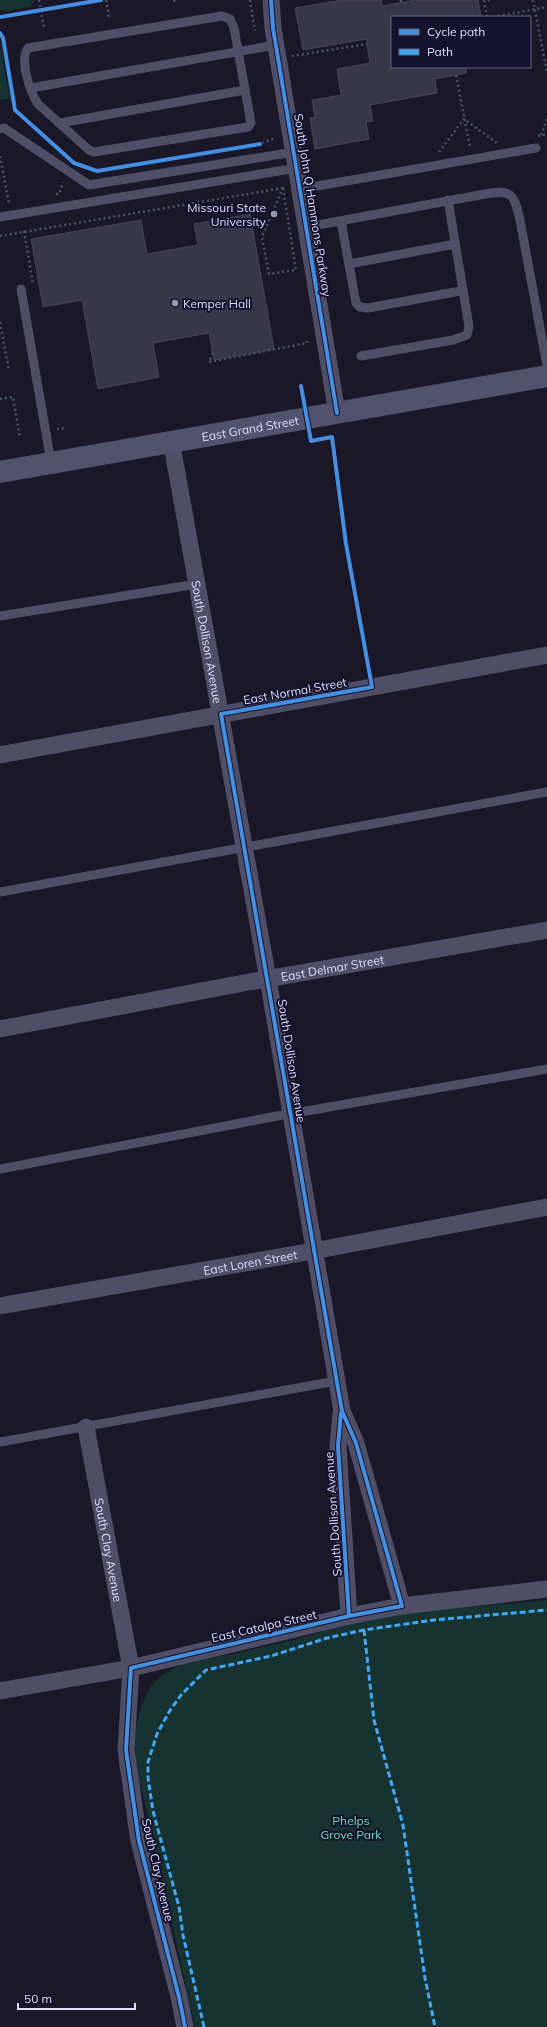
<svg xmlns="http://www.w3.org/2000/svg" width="547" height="2027" viewBox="0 0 547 2027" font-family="Mulish,sans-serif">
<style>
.green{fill:#163331}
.building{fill:#383748;stroke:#464359}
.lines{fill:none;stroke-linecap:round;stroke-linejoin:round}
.path{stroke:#475462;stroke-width:2.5;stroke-dasharray:2 3;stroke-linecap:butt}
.service{stroke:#4e4e67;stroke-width:9}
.minor{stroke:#4e4e67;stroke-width:17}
.secondary{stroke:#51526d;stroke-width:22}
.quiet{stroke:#3fa9f5;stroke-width:3;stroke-dasharray:6 3;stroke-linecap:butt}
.cycleway-casing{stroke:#15122d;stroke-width:6}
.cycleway{stroke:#468fdf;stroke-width:4}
.poi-dot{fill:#9a99b3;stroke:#15122d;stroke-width:1.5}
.labels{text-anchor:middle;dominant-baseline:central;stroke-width:4;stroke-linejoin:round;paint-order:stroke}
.street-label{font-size:12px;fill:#dfdeff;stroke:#15122d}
.poi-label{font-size:12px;fill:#dfdeff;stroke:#15122d;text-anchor:end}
.park-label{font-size:12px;fill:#68e0ba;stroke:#15122d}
</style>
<rect width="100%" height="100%" fill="#1a1827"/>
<path class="green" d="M0 0H34V3L29 7 4 12 3 10H0Z
M0 40 10 98 0 100Z
M547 1600V2027H195L144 1799C142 1791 139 1783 137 1776 131 1749 136 1704 154 1683 173 1660 214 1659 241 1652 259 1648 277 1644 294 1640 321 1632 348 1623 376 1618 432 1609 490 1606 547 1600Z"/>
<path class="building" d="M342 0H381L382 6 416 0H478L481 17H392V67H466V73L435 79 437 93 370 105 373 121 366 122 369 139 315 149 310 118 315 117 312 100 341 95 337 69 370 63 366 39 303 50 295 8Z
M250 214 274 349 214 360 209 333 153 343 159 377 98 389 82 300 43 307 31 239 141 220 147 254 198 245 194 224Z"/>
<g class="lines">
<path class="path" d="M39 0 44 29
M106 0 109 17
M174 0 175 5
M250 0 255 31
M401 0V2
M533 0 547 73
M0 17 101 0
M487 17 484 1 492 0
M493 17 547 7
M292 56 367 44
M456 75 470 147
M541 135 547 119
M538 136 547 134
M262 143 275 138
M439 152 464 119 497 143
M0 156 9 204
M283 188 296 270 269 274 262 237Z
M56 194H59L63 182
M24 231 33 284
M0 236 283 188
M0 322 9 371
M213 353 209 362 307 343V341
M0 399 13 397 20 438
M57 429 66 428"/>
<path class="service" d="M222 16 230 19 234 28 251 123 248 127 94 152 89 150 38 104C30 92 19 60 28 48Z
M31 88 276 45
M60 123 245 90
M0 129 4 128 89 185 294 152
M300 189 536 148
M0 217 297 168
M341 221 356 303 360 307 368 308 455 292 463 290 448 200
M307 227 485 194C512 189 514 194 520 220L547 366
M349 264 455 244
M21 289 51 462
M361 356 453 340 467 335 469 327 463 290
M0 616 197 584
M0 892 547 792
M0 1169 272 1117 547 1069
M0 1442 336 1381"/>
<g class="minor">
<path d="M271 0 273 28 337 413"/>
<path id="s1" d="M171 440 268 979 342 1411 356 1443 402 1606"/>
<path d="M0 755 547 655"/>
<path id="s2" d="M0 1029 249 982 547 930"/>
<path id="s3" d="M0 1306 313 1251 547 1207"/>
<path d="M341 1413 338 1446 349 1616"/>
<path id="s4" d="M86 1427 131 1668 126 1750 139 1841 179 1997 185 2027"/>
<path d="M0 1691 131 1668 349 1616 402 1606 547 1589"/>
</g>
<path class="secondary" id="s5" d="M0 472 547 376"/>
<path class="quiet" d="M364 1630 374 1720 403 1825 425 1978 435 2027
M204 2027 183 1935 179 1907 153 1811 148 1778V1762L157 1734 169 1712 181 1695 206 1670 271 1656 327 1638 364 1630 434 1620 547 1610"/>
<g class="cycleway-casing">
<path id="cycleway" d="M271 0 273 28 337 413
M0 17 101 0
M0 33 3 38 15 110 74 163 97 171 260 144
M341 1413 338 1446 349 1616
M185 2027 179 1997 139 1841 126 1750 131 1668 349 1616 402 1606 356 1443 342 1411 221 714 372 687 346 544 332 437 311 441 301 386"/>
</g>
<use href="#cycleway" class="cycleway"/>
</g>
<g class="poi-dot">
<circle cx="274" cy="214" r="4"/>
<circle cx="175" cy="303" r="4"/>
</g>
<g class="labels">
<g class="street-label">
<text transform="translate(313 205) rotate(81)">South John Q Hammons Parkway</text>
<text stroke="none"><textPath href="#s5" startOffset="254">East Grand Street</textPath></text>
<text stroke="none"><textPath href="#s1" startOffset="205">South Dollison Avenue</textPath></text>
<text transform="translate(295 691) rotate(-10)">East Normal Street</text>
<text stroke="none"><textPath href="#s2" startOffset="338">East Delmar Street</textPath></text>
<text transform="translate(292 1061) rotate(81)">South Dollison Avenue</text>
<text stroke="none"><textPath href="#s3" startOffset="254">East Loren Street</textPath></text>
<text transform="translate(333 1514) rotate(-94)">South Dollison Avenue</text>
<text stroke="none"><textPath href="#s4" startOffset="125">South Clay Avenue</textPath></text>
<text transform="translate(264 1626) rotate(-13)">East Catalpa Street</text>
<text transform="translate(158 1870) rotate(77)">South Clay Avenue</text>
</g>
<g class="poi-label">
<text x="266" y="207">Missouri State<tspan x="266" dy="14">University</tspan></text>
<text x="183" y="303" text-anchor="start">Kemper Hall</text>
</g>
<g class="park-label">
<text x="351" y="1820">Phelps<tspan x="351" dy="14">Grove Park</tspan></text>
</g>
</g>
<rect x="391" y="16" width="140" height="52" fill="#15122d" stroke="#666481"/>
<rect x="399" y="29" width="20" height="6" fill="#468fdf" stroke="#666481"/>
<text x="427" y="36" font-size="12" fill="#dfdeff">Cycle path</text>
<rect x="399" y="49" width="20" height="6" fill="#3fa9f5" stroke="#666481"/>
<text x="427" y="56" font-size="12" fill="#dfdeff">Path</text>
<path d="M18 2003v6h117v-6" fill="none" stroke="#dfdeff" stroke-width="2"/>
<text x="24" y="2003" font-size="12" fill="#dfdeff" stroke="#15122d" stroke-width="3" paint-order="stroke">50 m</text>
</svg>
